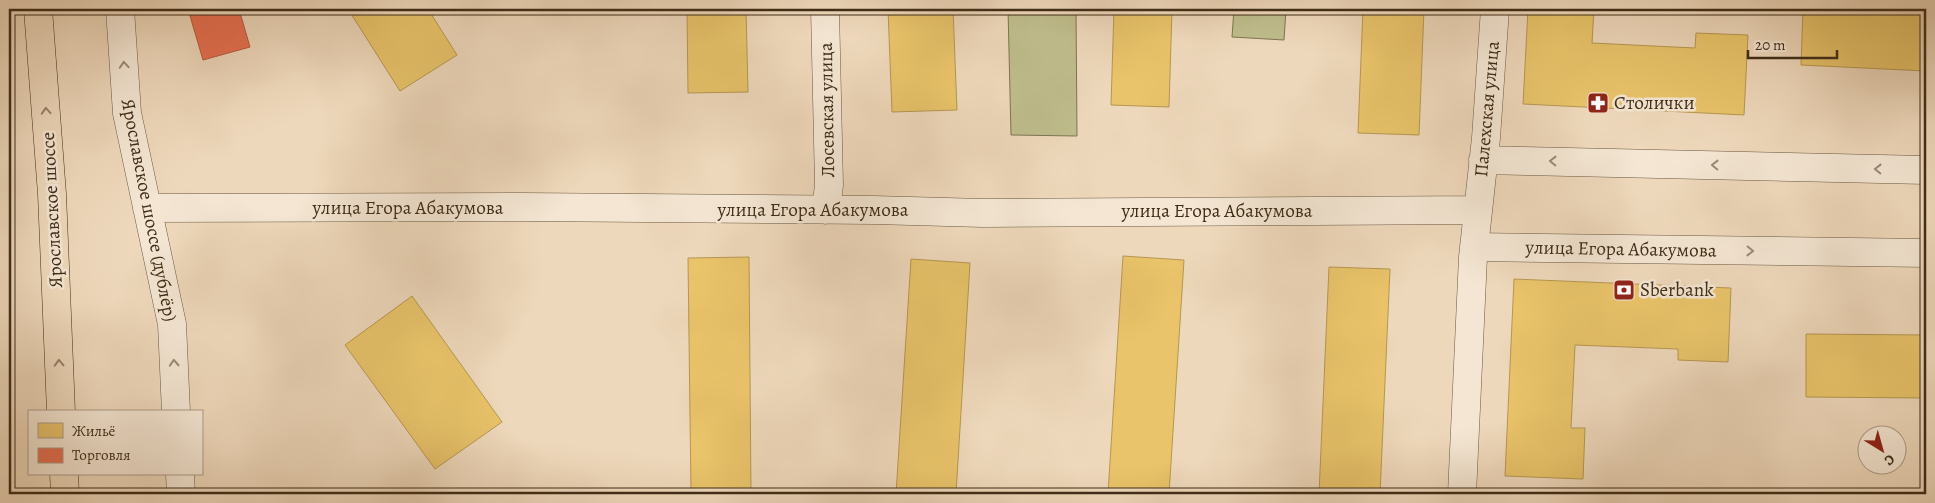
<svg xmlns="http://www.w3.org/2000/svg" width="1935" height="503" viewBox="0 0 1935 503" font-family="Alegreya,serif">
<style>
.green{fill:#bfbd8c;stroke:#7f7552}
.homes{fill:#e9c46a;stroke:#b69751}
.shops{fill:#e76f51;stroke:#b55b40}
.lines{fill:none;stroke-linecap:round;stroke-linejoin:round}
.minor-casing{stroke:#6b5841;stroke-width:29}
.major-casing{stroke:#3f2d18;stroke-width:29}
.minor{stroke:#f4e6d3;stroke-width:28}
.major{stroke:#eed8bb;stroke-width:28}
.oneway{stroke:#9a8a76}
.oneway2{stroke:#96826a}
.labels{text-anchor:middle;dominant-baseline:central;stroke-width:5;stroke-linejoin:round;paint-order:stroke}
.poi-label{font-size:19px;fill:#3f2d18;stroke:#f4e6d3;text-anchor:start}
.street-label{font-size:19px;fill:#3f2d18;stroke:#f4e6d3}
</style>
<rect width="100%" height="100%" fill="#eed8bb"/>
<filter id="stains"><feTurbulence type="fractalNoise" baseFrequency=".004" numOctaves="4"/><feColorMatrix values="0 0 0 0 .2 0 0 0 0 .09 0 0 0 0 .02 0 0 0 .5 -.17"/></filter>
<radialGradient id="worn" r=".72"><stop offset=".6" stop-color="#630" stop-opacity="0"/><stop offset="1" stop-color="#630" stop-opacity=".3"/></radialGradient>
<path class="green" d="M1008 9H1076L1077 136 1011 135Z
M1234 9H1286L1284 40 1232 37Z"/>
<path class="homes" d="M348 9H428L457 55 400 91Z
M687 9H746L748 92 688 93Z
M888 9H953L957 110 892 112Z
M1114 9H1172L1169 107 1111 105Z
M1363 9H1424L1419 135 1358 133Z
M1528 9H1594L1592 43 1695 48 1696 33 1748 35 1744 115 1523 104Z
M1803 9H1852L1926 13V71L1801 65Z
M1123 256 1184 260 1169 494H1108Z
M749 257 751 494H691L688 258Z
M911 259 970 263 956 494H896Z
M1329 267 1390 269 1380 494H1319Z
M1514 279 1731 288 1728 362 1678 360V349L1575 345 1571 428H1585L1583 479 1505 476Z
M412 296 502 422 435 469 345 345Z
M1806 334 1926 335V398L1806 397Z"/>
<path class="shops" d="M188 9H239L250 47 203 60Z"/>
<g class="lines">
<g class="minor-casing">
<path id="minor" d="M120 9 127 113 172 324 176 412
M825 9 829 185 826 210
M1483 160 1926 170
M147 208 524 207 874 210 983 213 1478 210
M1474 247 1926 253
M180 474 181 494
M1462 494 1473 257 1486 138 1495 9"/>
</g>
<g class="major-casing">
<path id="major" d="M38 9 52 194 61 412
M64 474 65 494"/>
</g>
<use href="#minor" class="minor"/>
<use href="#major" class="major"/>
</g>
<defs><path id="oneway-chevron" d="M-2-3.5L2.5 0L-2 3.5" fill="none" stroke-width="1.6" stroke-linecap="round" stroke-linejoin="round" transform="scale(1.25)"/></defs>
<g class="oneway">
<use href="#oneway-chevron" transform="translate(124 65) rotate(-94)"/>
<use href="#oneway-chevron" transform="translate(1553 161) rotate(-179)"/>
<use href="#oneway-chevron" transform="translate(1715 165) rotate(-179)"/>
<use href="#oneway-chevron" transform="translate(1878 169) rotate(-179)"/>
<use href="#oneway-chevron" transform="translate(1750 251) rotate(1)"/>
<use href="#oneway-chevron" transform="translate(174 363) rotate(-93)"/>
</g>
<g class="oneway2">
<use href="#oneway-chevron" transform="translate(46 111) rotate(-94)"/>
<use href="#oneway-chevron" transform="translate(59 363) rotate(-92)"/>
</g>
<defs>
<g id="pharmacy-square" transform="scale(1.125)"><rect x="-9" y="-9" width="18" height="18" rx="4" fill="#8f2418" stroke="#f4e6d3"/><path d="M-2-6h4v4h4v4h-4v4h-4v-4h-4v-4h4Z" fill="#fff"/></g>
<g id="bank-square" transform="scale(1.125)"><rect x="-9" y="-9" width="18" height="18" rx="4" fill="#8f2418" stroke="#f4e6d3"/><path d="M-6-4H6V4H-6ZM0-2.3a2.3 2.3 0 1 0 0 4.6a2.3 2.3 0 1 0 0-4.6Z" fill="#fff"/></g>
</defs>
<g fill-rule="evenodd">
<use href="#pharmacy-square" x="1598" y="103"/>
<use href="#bank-square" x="1624" y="290"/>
</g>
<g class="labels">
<g class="poi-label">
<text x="1614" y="103">Столички</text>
<text x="1640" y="290">Sberbank</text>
</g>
<g class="street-label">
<text transform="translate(1487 109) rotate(-85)">Палехская улица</text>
<text transform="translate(827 110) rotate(-91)">Лосевская улица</text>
<text x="408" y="208">улица Егора Абакумова</text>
<text transform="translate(52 210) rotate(-93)">Ярославское шоссе</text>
<text transform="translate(149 210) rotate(79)">Ярославское шоссе (дублёр)</text>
<text x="813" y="210">улица Егора Абакумова</text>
<text x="1217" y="211">улица Егора Абакумова</text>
<text transform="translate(1621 249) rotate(1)">улица Егора Абакумова</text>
</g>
</g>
<rect width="1935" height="503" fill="none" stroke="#eed8bb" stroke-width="30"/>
<rect x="10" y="10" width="1915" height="483" fill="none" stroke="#3f2d18" stroke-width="2.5"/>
<rect x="15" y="15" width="1905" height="473" fill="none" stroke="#3f2d18"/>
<rect x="28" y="410" width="175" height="65" fill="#f4e6d3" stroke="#ac9c88"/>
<rect x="38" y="423" width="25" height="15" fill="#e9c46a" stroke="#ac9c88"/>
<text x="72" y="436" font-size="15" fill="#3f2d18">Жильё</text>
<rect x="38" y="448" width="25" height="15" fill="#e76f51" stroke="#ac9c88"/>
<text x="72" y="460" font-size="15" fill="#3f2d18">Торговля</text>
<g transform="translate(1882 450) rotate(143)"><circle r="24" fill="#f4e6d3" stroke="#ac9c88"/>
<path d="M0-4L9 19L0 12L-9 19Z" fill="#8f2418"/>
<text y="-8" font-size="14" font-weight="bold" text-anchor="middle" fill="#3f2d18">С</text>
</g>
<path d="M1748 50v8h89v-8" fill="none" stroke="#3f2d18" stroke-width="2.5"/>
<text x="1755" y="50" font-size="15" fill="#3f2d18" stroke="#f4e6d3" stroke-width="4" paint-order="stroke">20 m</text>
<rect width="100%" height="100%" filter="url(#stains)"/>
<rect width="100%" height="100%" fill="url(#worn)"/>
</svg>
